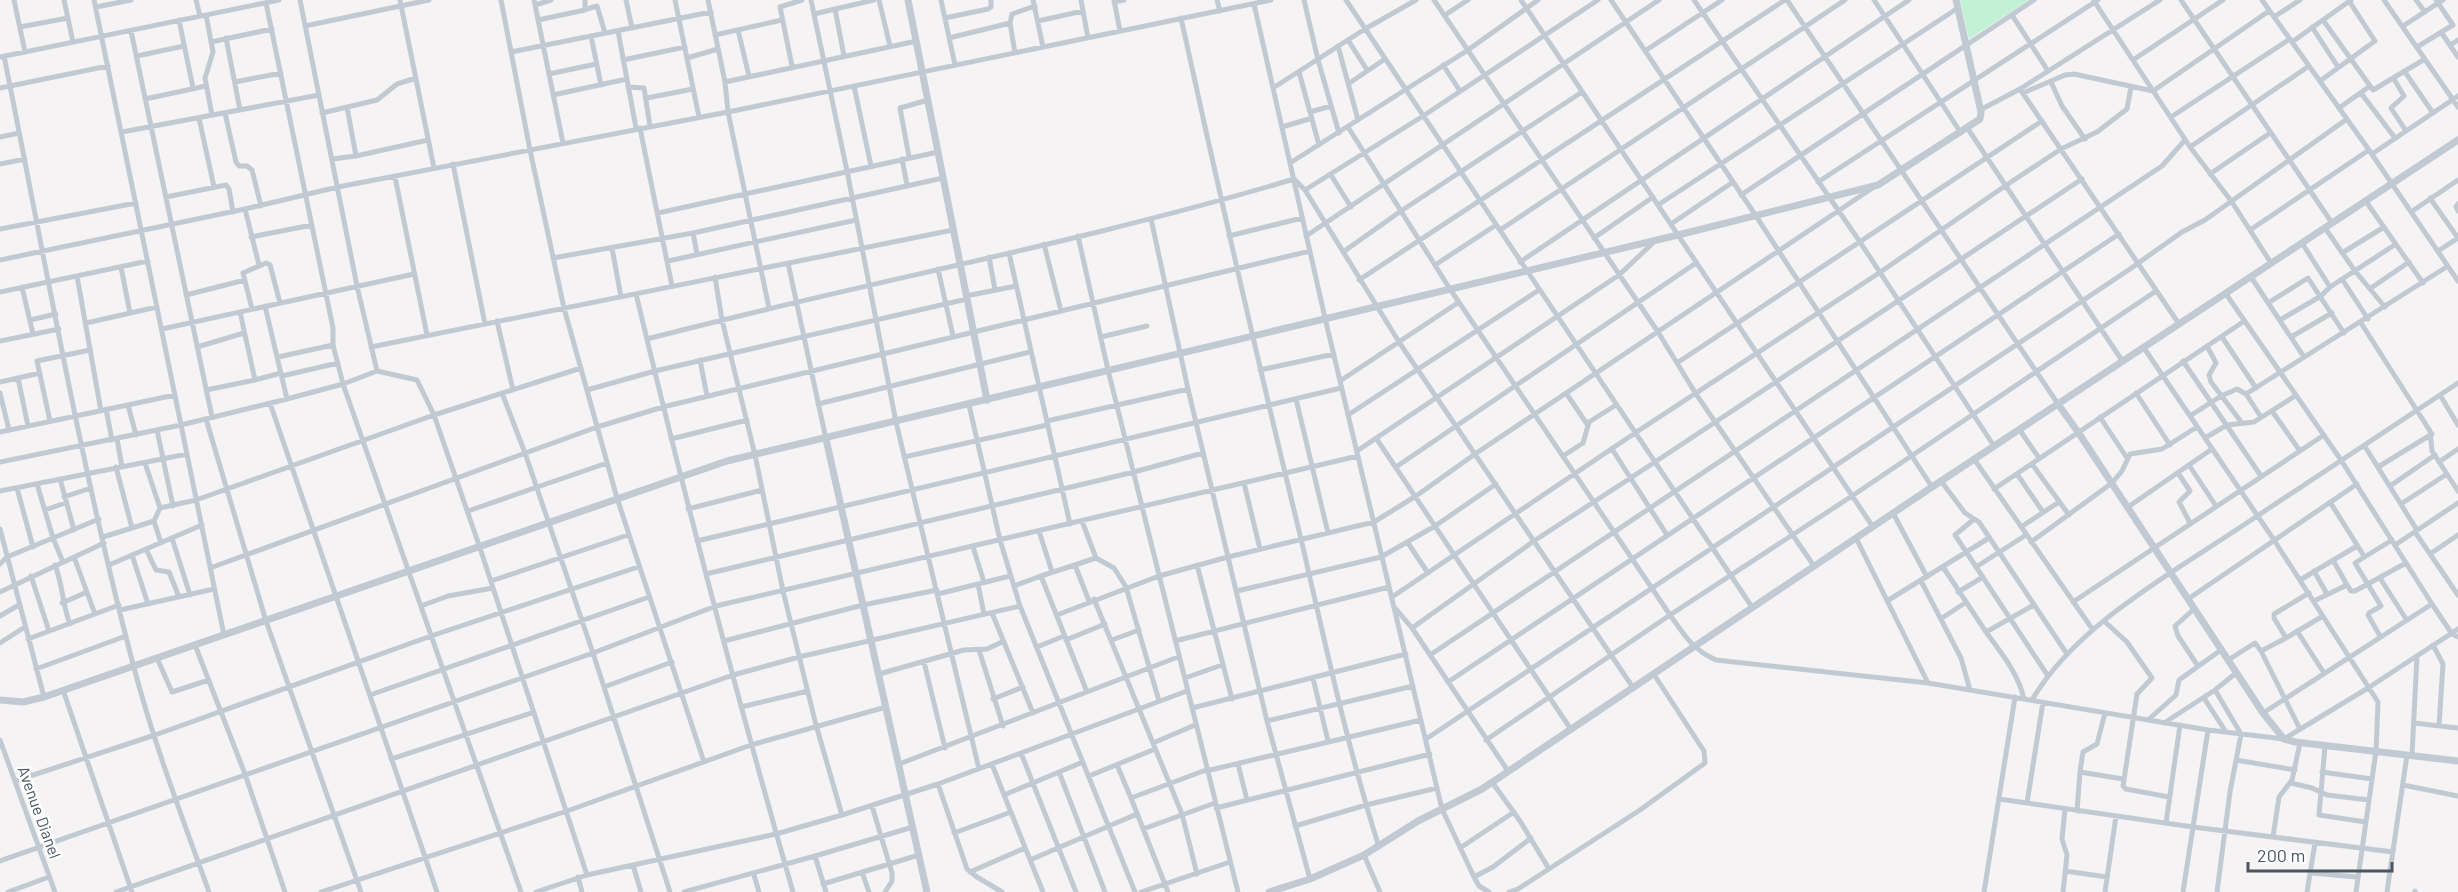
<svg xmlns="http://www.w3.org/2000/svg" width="2458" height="892" viewBox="0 0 2458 892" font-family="Barlow,sans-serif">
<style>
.green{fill:#c3f1d5}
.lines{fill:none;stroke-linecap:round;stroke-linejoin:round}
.minor{stroke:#c1cad2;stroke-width:5}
.tertiary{stroke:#c1cad2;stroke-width:7}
.labels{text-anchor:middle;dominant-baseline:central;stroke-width:5;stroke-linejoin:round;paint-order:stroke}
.street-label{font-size:16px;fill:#4a5661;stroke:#fff}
</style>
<rect width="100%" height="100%" fill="#f5f3f3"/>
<path class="green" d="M1960 0H2029L1969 39Z"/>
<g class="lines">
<path class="minor" d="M14 0 25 52
M64 0 73 42
M94 0 224 635
M196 0 200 16
M300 0 357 286 377 371
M400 0 434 168
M501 0 530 150 564 308 617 498 704 762
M534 0 563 143
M626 0 632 28
M675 0 699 117
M708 0 725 82 728 112 769 308
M811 0 847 171 896 422 979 769
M879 0 890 46
M941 0 955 65
M1033 0 1043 47
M1081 0 1088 38
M1114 0 1120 31
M1217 0 1220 11
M1304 0 1318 60 1339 133
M1346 0 1752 607
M1434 0 1658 332 1696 394 1814 566
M1521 0 1873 527
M1611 0 1756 216 1932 487
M1694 0 1860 242 1994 446
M1787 0 2058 404
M1874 0 1961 133
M2181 0 2332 223
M2262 0 2369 150 2458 281
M2384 0 2458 107
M2416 0 2425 12
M2094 1 2190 147 2232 202 2271 263
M1114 2 1124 0
M266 3 333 328V345L343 384 521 892
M1254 4 1325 318 1442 809 1474 877 1479 886 1489 892
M535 5 551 0
M96 7 131 0
M587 9 597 6 605 33
M814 14 835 9
M206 15 213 52 205 78 212 115
M1445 15 1468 0
M2012 15 2048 71
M2274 17 2300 0
M945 18 988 9 991 7V0
M1181 18C1219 192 1259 366 1301 539 1325 642 1347 746 1379 847
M179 20 193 88
M538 20 585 10V0
M2323 20 2373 90 2425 59
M1038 21 1083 11
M1010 23 1012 14 1035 6
M305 26 429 0
M2403 26 2443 0
M20 27 68 18
M2312 27 2338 67
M738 30 749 76
M131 31 212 417
M618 31 636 128
M2441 32 2458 57
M715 35 782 20
M591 36 601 85
M226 38 240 110
M949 38 1010 23 1015 53
M1348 40 1367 70
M211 42 272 29
M2292 42 2351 0
M2450 45 2458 40
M1338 46 1358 120
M2417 47 2453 25 2436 0
M1645 51 1722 0
M511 52 711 12
M4 56C45 259 80 464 133 664 153 741 182 817 209 892
M137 56 184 46
M844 56 835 9 874 0
M0 57 279 0
M687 58 718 49
M623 60 685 47
M2133 60 2223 0
M1443 65 1460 91
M792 66 780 7 802 0
M1299 72 1319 145
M2405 72 2433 113
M549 74 596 64
M2394 79 2404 96 2391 108 2406 131
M2320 81 2375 41 2349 1
M235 82 281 73
M725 82 917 41
M2051 82 2062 106 2085 139
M1348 84 1385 59
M854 86 871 166
M628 87 644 88 650 126
M0 88 108 66
M1273 88 1365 29 1416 0
M2020 89 2179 324
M2023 93 2065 75 2074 74 2153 91 2269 11
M2361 93 2395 138
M553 95 627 79
M647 98 693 89
M145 99 206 86
M347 107 356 156
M2339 108 2370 86
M1980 110 2020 89 2160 0
M1310 112 1331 106
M225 113 236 162 239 166H247L252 170 261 206
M322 113 377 100 397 84 416 78
M2171 117 2290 39
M199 118 214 187
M1282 127 1312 118
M1348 127 1450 289 1670 615C1685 636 1692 649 1716 660L1928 683 2208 730 2284 739 2368 688 2458 629
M640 128 672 286
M1968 129 2123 362
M122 132 319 95
M0 137 19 133
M2190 147 2309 66
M2372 154 2458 96
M909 157 900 108 928 100
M332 159 356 156 428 140
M902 159 907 185
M1290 163 1468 50 1538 0
M0 164 25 159
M453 164 485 324
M2210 174 2270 133
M1331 175 1351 207
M395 177 427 335
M1818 182 2098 0
M1305 190 1423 116 1598 0
M1741 195 2034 0
M166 197 226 185 229 189 233 212
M2430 198 2458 238
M2365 200 2423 283
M2458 204 2456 207 2458 211
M1658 205 1958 8
M245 209 259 265
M2411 212 2458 180
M658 213 938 152
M1151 219 1188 389 1267 721 1310 879
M1671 224 1733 182
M2325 228 2355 271 2385 307
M0 229 136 203
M1500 230 1845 0
M2250 230 2369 150
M693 233 697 254
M1078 236 1108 370 1238 892
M1229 236 1302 218
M1306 236 1659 0
M251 237 312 225
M1594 238 1653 197
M2302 243 2330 287
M1044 244 1061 311
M612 248 621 297
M2438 251 2458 238
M1343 252 1401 211 1582 92
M1009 253 1070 524
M2342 253 2384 227
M989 257 995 290
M553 258 693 233 943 178
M0 260 245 209 338 187 728 112 1271 0
M668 261 856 220
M1520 262 1909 0
M788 263 826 439
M1435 265 1496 225
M121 267 130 313
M938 269 953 336
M77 276 101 411
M715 277 722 320 755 455 783 591 816 725 842 815
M2251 277 2304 357
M2342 279 2368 319
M1359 280 1785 0
M22 287 33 334
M2371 288 2409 262
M0 292 148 261
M636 294C684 494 736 694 793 892
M2226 294 2341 460 2432 604 2452 634 2458 637
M186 295 245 280
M966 296 1016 286
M2268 303 2308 278 2344 333
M265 306 287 399
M252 309 243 273 266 263 270 265 280 303
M30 320 56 314
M2280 320 2321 296 2330 287 2396 244
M497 321 513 390
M86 323 157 307
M2361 323 2430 431 2432 451 2458 491
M162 329 414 274
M1101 337 1147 326
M2222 337 2256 388
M2291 337 2332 313
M647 339C862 283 1081 243 1294 179L1305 190 1399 342 1632 686
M0 341 59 329
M2207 346 2216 363 2209 375 2211 382 2242 423
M197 347 244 333
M371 347 953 230
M2144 348 2274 540 2378 702 2376 751 2356 892
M278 357 333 345
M700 360 707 396
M2183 361 2261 476
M1677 363 2042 121
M1260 370 1334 354
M282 376 338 363
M18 378 28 426
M255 380 281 373
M1340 381 1459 302
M0 382 40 373
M206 390 255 380 240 312
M587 390 655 371 967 299
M0 393 9 430
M502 393 525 453 593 653 670 892
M1566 393 1587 424
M2136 393 2170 445
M2246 394 2448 266
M2440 395 2458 425
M1296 399 1328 533
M270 403 437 892
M818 404 1030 352
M128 405 136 435
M969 405 1000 540 1020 606 1135 892
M106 409 112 440
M2272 411 2300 451
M1348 415 1539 290
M2190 416 2221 396 2237 389 2246 394 2261 417
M2100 417 2127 458
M206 419 266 621 361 892
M50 421 37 361 90 350
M1047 421 1188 389
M2019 429 2039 458
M157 430 173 506
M0 432 175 395
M1376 438 1570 728
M2205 438 2227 425 2254 422 2295 396
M117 439 122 467
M671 439 747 420
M2364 445 2417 530
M1612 449 1667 535
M1357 451 1619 275 1654 242
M1563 456 1583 443 1589 422 1616 405
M904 457 1047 425
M1974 459 2093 630
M0 462 181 425 287 399 343 384 377 371 417 380 434 415 479 545 587 875
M2439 462 2458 449
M145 463 160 508 154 521 161 543
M2032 464 2069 515
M2189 465 2216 506
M116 467 132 528 154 521
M1396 467 1696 263
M2378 467 2432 434
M2178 473 2190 491 2179 502 2190 523
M2017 474 2043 512
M60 479 74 530
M1941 481 1965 513 1979 522 2067 654
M1244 483 1260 549
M37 484 53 538 63 562
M2390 486 2435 455
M17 488 33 547
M1994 489 2243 322
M0 491 187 454
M64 497 91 488
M2330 502 2364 556
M2401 504 2447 474
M2128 507 2212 449
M160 508 196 500 434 415 581 368
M688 509 762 490
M45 510 65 503
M468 511 607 463
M1893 513 1927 577
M1973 520 1955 535 2048 676
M1082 521 1096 558 1041 576 1087 692
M2021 527 2059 502
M0 529 44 697
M1039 531 1052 572
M2415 532 2458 595
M103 537 132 528
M172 538 190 595
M1856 538 1928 683
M697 541 1341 388
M2031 542 2112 483 2122 471 2130 454 2162 449 2197 427
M1408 543 1428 573
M2395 545 2458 503
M973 547 984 582
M146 549 156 570 169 572 179 597
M2430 554 2458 535
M132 555 148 604
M74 557 95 614
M1096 558 1114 568 1126 587 1159 701
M0 564 7 557 99 519
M55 565C63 585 62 604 70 624
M109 565 202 525
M1075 565 1089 601
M1197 565 1232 699
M1943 567 1986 632 2034 605
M1976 567 2026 535
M210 568 597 427 663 407 1310 251
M2314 571 2327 594
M706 574 1134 472 1203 453
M31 576 49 631
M2380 578 2406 619
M2300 580 2357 546
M491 581 628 535
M1921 581 1961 658 1970 690
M978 584 984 614
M2347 585 2351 591H2355L2406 563
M1014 586 1041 576
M1237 591 1381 557 1435 526 1496 484
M0 592 104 543
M1958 592 1983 577
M938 594 1010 576
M1392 597 1635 433 1879 273 2005 186 2061 149 2097 132 2127 109 2131 87
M1094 599 1182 814 1197 874
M2188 599 2357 484
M1887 601 1989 538
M2314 601 2347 585 2333 560
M2073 602 2324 435
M62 603 87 592
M421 606 448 596 493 588
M1396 609 1412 628 1508 771
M2194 609 2175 626 2178 636 2198 666
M120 610 214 589
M992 613 1033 713
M1057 615 1159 576 1228 557 1374 522 1416 496 1475 454 1874 187
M0 616 19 605
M1942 618 1965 603
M2104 621 2127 642 2152 678 2137 694 2123 786 2126 789 2169 797
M1412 628 1534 541 1655 462 2082 179
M2297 631 2324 673
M1986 632C2002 654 2018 673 2024 699
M2380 636 2368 615 2369 613 2381 606 2355 563 2392 540
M2286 638 2323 616
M28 639 119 605
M1066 640 1105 624
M1112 640 1139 630
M724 641 863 605 937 590
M1175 641 1389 587
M0 643 25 627
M195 645 245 774 285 892
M2433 645 2443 664 2439 726
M1037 647 1064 636
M979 650 1003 726
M2261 651 2300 729
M1430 655 2162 166 2185 140
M157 658 172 692 209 680
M2228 660 2255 643 2261 651 2286 638 2274 618V614L2309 593
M924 662 945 748
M36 669 126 636
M879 674 964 650 987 649 1004 641
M1185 678 1222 665
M1313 678 1328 741
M1448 682 2119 234
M604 687 672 662
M63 690 132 892
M2215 690 2241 734 2230 792 2217 892
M370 695 649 597
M2204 698 2226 732
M993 699 1023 687
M2032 700C2074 628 2165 577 2233 532 2308 482 2383 432 2458 383
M741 707 808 691
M1192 708 1406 654
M2263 713 2432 604
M2148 720 2176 695 2179 680 2221 650
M1267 721 1413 686
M2164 723 2215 690 2236 673
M2414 723 2458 728
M1426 739 2130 269 2182 232 2205 220 2347 119
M0 740 55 892
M1486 740 1670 615 1852 496 2156 291
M1153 743 1195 725
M2325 746 2319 815 2366 822
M1021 753 1076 892
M2412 755 2417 656
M391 759 534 712
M2236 760 2295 770
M1083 762 1059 772 1105 892
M899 764 1178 657
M992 764 1004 795
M1238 764 1247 800
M1117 765 1131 798
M1206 771 1421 720
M2080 772 2083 752 2097 744 2105 713
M2322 772 2372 779
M1089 776 1155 749
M15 781 155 735 431 636 638 567
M1492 782 1520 821 1549 869
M2291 783 2312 788 2327 795 2369 800
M938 784 967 869 977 877 1002 892
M2403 785 2458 796
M1999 799 2193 827 2393 852
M2027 803 2043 702
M872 806 892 873V881L885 892
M1216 808 1430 754
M2077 811 2080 772 2123 779
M2166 823 2180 725
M1295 826 1366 805 1437 788
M1143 829 1215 803
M954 833 1011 812
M2273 837 2279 797 2292 780 2300 743
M1460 848 1514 812
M1364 855 1380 892
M1030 860 1137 814
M0 861 593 653 716 606 1358 456
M633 865 641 892
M2065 871 2107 877
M862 872 869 892
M970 872 1025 848
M2312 873 2357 877
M754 875 759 892
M578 877 582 892
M1474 877 1493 867 1531 838
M823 884 919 855
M8 892 49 877
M116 892 733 675 799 657 1020 606
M321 892 567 811 751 745 886 707
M536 892 587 875 776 834 842 815 938 784 1187 691
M684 892 815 856
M826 892 815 856 913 827
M1043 892 1004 795 1059 772
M1141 892 1230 862
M1168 892 1131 798 1206 770
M1509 892 1518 889 1640 810 1705 763 1704 751 1653 673
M1984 892 2015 697
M2063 892 2067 855 2062 839 2065 809
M2105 892 2116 816
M2183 892 2208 730
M2307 892 2315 843
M2387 892 2407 755
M2415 892V891"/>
<path class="tertiary" d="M908 0 987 400
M2058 404 2078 432 2263 713 2284 739 2295 742 2458 761
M826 439 927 892
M0 700 23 702 44 697 727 461 1678 235 1878 185 1980 119 1981 112 1956 0
M1269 892 1310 879 1364 855 1418 821 1482 789 1932 487 2458 140"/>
</g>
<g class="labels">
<g class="street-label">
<text transform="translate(40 812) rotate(70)">Avenue Dianel</text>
</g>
</g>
<path d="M2248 862v9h144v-9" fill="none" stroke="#4a5661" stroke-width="3"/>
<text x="2257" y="862" font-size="18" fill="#4a5661" stroke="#ffffff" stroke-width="4.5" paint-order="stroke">200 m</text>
</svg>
